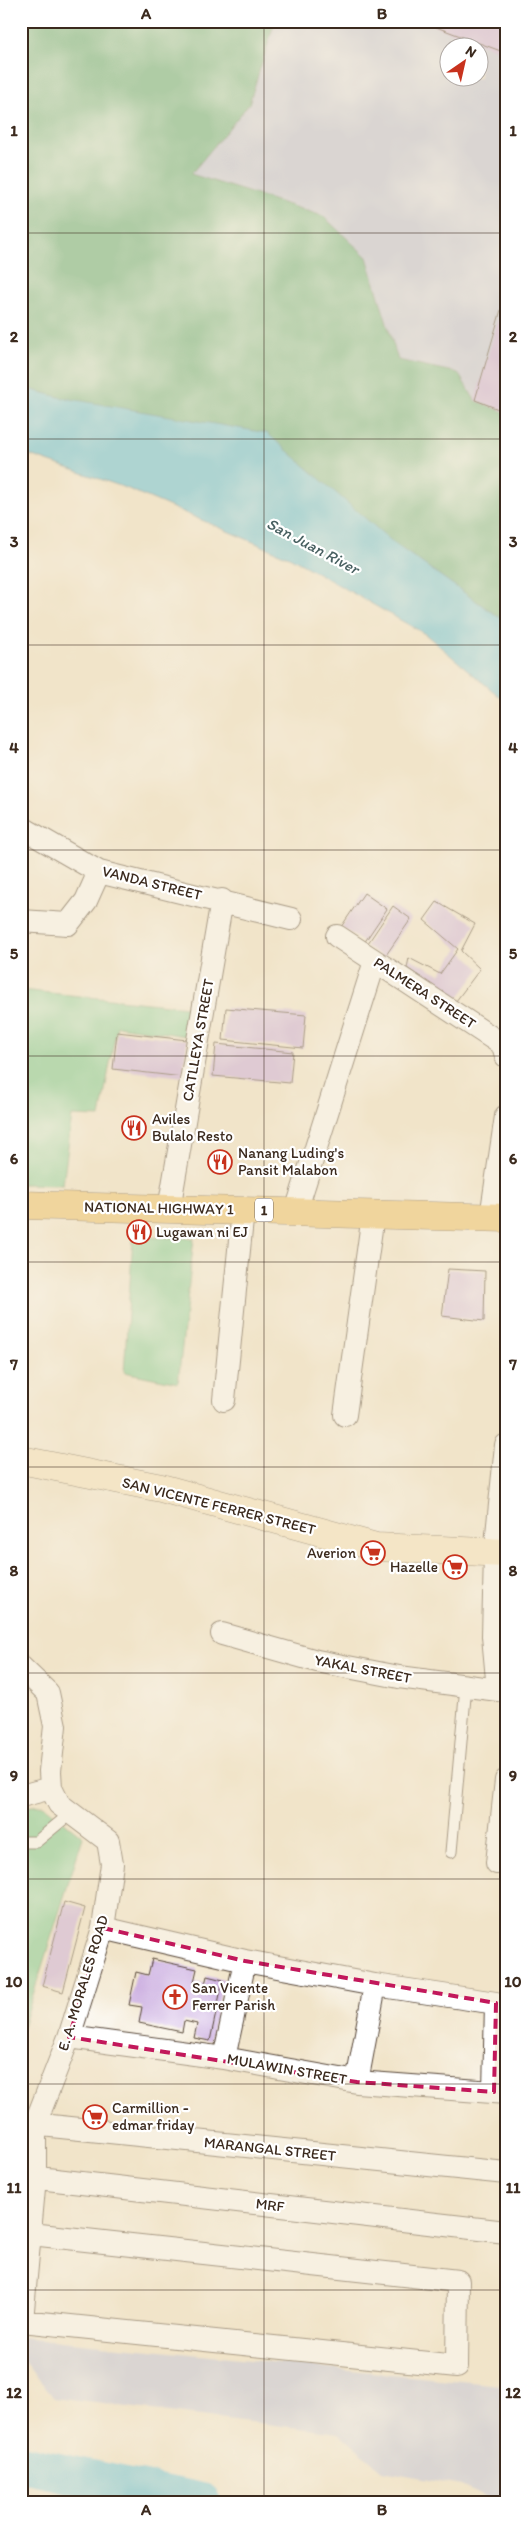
<svg xmlns="http://www.w3.org/2000/svg" width="527" height="2523" viewBox="0 0 527 2523" font-family="Itim,sans-serif">
<style>
.industrial{fill:#bec3dd;fill-rule:evenodd}
.green{fill:#76cb8f;stroke:#587a56}
.forest{fill:#60af7a;stroke:#4e6c4c}
.water{fill:#5dc1db;stroke:#4c767c}
.lines{fill:none;stroke-linecap:round;stroke-linejoin:round}
.river{stroke:#5dc1db;stroke-width:38}
.building{fill:#c9aadf}
.lane-casing{stroke:#564638;stroke-width:13}
.street-casing{stroke:#564638;stroke-width:24}
.secondary-casing{stroke:#564638;stroke-width:29}
.highway-casing{stroke:#564638;stroke-width:29}
.lane{stroke:#fff;stroke-width:11}
.street{stroke:#fff;stroke-width:22}
.secondary{stroke:#f9e7c3;stroke-width:28}
.highway{stroke:#f0c369;stroke-width:28}
.marked{fill:none;stroke:#c2185b;stroke-width:4;stroke-dasharray:10 6;stroke-linejoin:round}
.grid{fill:none;stroke:#3b2a1e;stroke-width:1;stroke-opacity:0.55}
.labels{text-anchor:middle;dominant-baseline:central;stroke-width:4.5;stroke-linejoin:round;paint-order:stroke}
.shield{fill:#fff;stroke:#766a62;stroke-width:1}
.shield-label{font-size:14px;font-weight:bold;fill:#3b2a1e}
.street-label{font-size:15px;fill:#3b2a1e;stroke:#fff}
.poi-label{font-size:15px;fill:#3b2a1e;stroke:#fff;text-anchor:start}
.water-label{font-size:16px;font-style:italic;fill:#475f60;stroke:#fff}
.neatline{fill:none;stroke:#3b2a1e;stroke-width:2}
.grid-label{font-size:16px;text-anchor:middle;font-weight:bold;fill:#3b2a1e}
</style>
<rect width="100%" height="100%" fill="#fff"/>
<filter id="ink" filterUnits="userSpaceOnUse"><feTurbulence type="fractalNoise" baseFrequency=".02" numOctaves="2"/><feDisplacementMap in="SourceGraphic" scale="10" xChannelSelector="R" yChannelSelector="G"/><feConvolveMatrix kernelMatrix="1 2 1 2 8 2 1 2 1" color-interpolation-filters="sRGB"/></filter>
<filter id="wash" filterUnits="userSpaceOnUse"><feTurbulence type="fractalNoise" baseFrequency=".0096" numOctaves="4" result="noise"/><feDisplacementMap in="SourceGraphic" scale="20" xChannelSelector="R" yChannelSelector="G"/><feGaussianBlur stdDeviation="1.12" result="paint"/><feColorMatrix in="noise" values="0 0 0 0 0 0 0 0 0 0 0 0 0 0 0 0 0 1.4 0 .05"/><feComposite in="paint" operator="in"/></filter>
<g filter="url(#wash)">
<rect width="100%" height="100%" fill="#f1e4c9"/>
<path class="industrial" d="M275 21H506V412L475 400 458 373 398 360 367 257 191 174 249 104ZM450 48H480V78H450Z
M502 2238 506 2239V2502H497L462 2485 383 2471 339 2433 54 2398 21 2357V2337L500 2385Z"/>
<path class="green" d="M21 990 197 1008 193 1037 117 1026 100 1117 72 1116 63 1185 21 1184Z
M133 1237 194 1238 178 1383 124 1372Z
M43 1805 83 1837 21 2033V1807Z"/>
<path class="forest" d="M21 21H275L249 104 191 174 323 216 367 257 398 360 458 373 475 400 506 412V622L395 544 59 397 21 387Z"/>
<path class="water" d="M21 387 59 397 267 433 395 544 506 622V702L425 634 291 558 126 488 21 452Z"/>
<g class="lines">
<path class="river" d="M21 2464 202 2502"/>
</g>
<g id="blocks">
<path class="building" d="M420 21H506V53Z
M505 296H506V412L475 400Z
M364 893 387 909 364 943 341 927Z
M437 902 475 924 461 951 480 969 456 1001 407 968 409 958 440 974 458 949 424 920Z
M393 906 411 919 384 958 366 946Z
M226 1008 306 1015 303 1048 223 1040Z
M117 1032 187 1040 183 1077 113 1069Z
M216 1044 293 1052 290 1083 213 1076Z
M448 1269 485 1271 484 1321 442 1316Z
M64 1902 85 1908 63 1992 42 1986Z
M152 1959 197 1969 194 1982 205 1984 207 1976 223 1980 210 2041 194 2038 197 2024 184 2021 182 2032 139 2023 142 2007 129 2005 136 1972 148 1975Z"/>
</g>
</g>
<g filter="url(#ink)">
<use href="#blocks" fill-opacity="0" stroke="#564638" stroke-width="1"/>
<g class="lines">
<g class="lane-casing">
<path id="lane" d="M21 1842H36L71 1813
M451 1852 466 1686"/>
</g>
<g class="street-casing">
<path id="street" d="M21 827 99 872 291 919
M21 921 68 924 86 901 99 872
M337 936 503 1045 506 1056
M169 1209 222 900
M296 1211 375 961
M491 1217 506 1116
M224 1400 243 1210
M345 1415 373 1215
M222 1634 317 1661 399 1677 506 1691
M21 1667 48 1693 55 1726 50 1771 51 1788 59 1804 108 1841 112 1864 103 1928 69 2037 35 2124V2177L22 2321 457 2366 458 2281 31 2234 21 2233
M498 1690 493 1636 495 1554 506 1445
M21 1796 51 1788
M497 1863 506 1780
M103 1928 245 1961 375 1985 496 2003 494 2092
M69 2037 224 2058 357 2082 506 2093
M224 2058 245 1961
M357 2082 375 1985
M22 2123 506 2173
M21 2176 506 2232"/>
</g>
<g class="secondary-casing">
<path id="secondary" d="M21 1460 161 1488 376 1547 506 1553"/>
</g>
<g class="highway-casing">
<path id="highway" d="M21 1205 506 1218"/>
</g>
<use href="#lane" class="lane"/>
<use href="#street" class="street"/>
<use href="#secondary" class="secondary"/>
<use href="#highway" class="highway"/>
</g>
</g>
<path d="M0 0H527V2523H0ZM103 1928 245 1961 496 2003 494 2092 357 2082 69 2037Z" fill="#f1e4c9" fill-opacity=".55" fill-rule="evenodd"/>
<path class="marked" d="M103 1928 245 1961 496 2003 494 2092 357 2082 69 2037Z"/>
<path class="grid" d="M264 21V2502M21 233H506M21 439H506M21 645H506M21 850H506M21 1056H506M21 1262H506M21 1467H506M21 1673H506M21 1879H506M21 2084H506M21 2290H506"/>
<defs>
<g id="restaurant-ring" transform="scale(1.25)"><circle r="9.5" fill="#fff" stroke="#c8321e" stroke-width="1.5"/><path d="M-5-6h1v4h1v-4h1v4h1v-4h1v5L-1.5 .5V6h-2V.5L-5-1ZM5-6V6H3V1.5H1.5Q1.5-4 5-6Z" fill="#c8321e"/></g>
<g id="supermarket-ring" transform="scale(1.25)"><circle r="9.5" fill="#fff" stroke="#c8321e" stroke-width="1.5"/><path d="M-6-5.5h2.5l.6 2H6L4.5 2H-2.5L-4.4-4H-6ZM-1.5 3.2a1.3 1.3 0 1 0 .1 0ZM3 3.2a1.3 1.3 0 1 0 .1 0Z" fill="#c8321e"/></g>
<g id="church-ring" transform="scale(1.25)"><circle r="9.5" fill="#fff" stroke="#c8321e" stroke-width="1.5"/><path d="M-1.2-6h2.4v3.5h3.3v2.4h-3.3V6h-2.4V-.1h-3.3v-2.4h3.3Z" fill="#c8321e"/></g>
</defs>
<g fill-rule="evenodd">
<use href="#restaurant-ring" x="134" y="1128"/>
<use href="#restaurant-ring" x="220" y="1162"/>
<use href="#restaurant-ring" x="139" y="1232"/>
<use href="#supermarket-ring" x="373" y="1553"/>
<use href="#supermarket-ring" x="455" y="1567"/>
<use href="#church-ring" x="175" y="1997"/>
<use href="#supermarket-ring" x="95" y="2117"/>
</g>
<g class="labels">
<rect class="shield" x="255" y="1198.5" width="18" height="23" rx="4"/>
<g class="shield-label">
<text x="264" y="1210">1</text>
</g>
<g class="street-label">
<text transform="translate(152 883) rotate(14)">VANDA STREET</text>
<text transform="translate(425 993) rotate(33)">PALMERA STREET</text>
<text transform="translate(198 1040) rotate(-80)">CATLLEYA STREET</text>
<text transform="translate(159 1208) rotate(1)">NATIONAL HIGHWAY 1</text>
<text transform="translate(219 1506) rotate(14)">SAN VICENTE FERRER STREET</text>
<text transform="translate(363 1669) rotate(11)">YAKAL STREET</text>
<text transform="translate(83 1983) rotate(-73)">E. A. MORALES ROAD</text>
<text transform="translate(287 2069) rotate(10)">MULAWIN STREET</text>
<text transform="translate(270 2149) rotate(6)">MARANGAL STREET</text>
<text transform="translate(270 2205) rotate(7)">MRF</text>
</g>
<g class="poi-label">
<text x="152" y="1119">Aviles<tspan x="152" dy="17">Bulalo Resto</tspan></text>
<text x="238" y="1153">Nanang Luding's<tspan x="238" dy="17">Pansit Malabon</tspan></text>
<text x="156" y="1232">Lugawan ni EJ</text>
<text x="356" y="1553" text-anchor="end">Averion</text>
<text x="438" y="1567" text-anchor="end">Hazelle</text>
<text x="192" y="1988">San Vicente<tspan x="192" dy="17">Ferrer Parish</tspan></text>
<text x="112" y="2108">Carmillion -<tspan x="112" dy="17">edmar friday</tspan></text>
</g>
<g class="water-label">
<text transform="translate(313 546) rotate(28)">San Juan River</text>
</g>
</g>
<rect width="527" height="2523" fill="none" stroke="#fff" stroke-width="55"/>
<g transform="translate(464 62) rotate(34)"><circle r="24" fill="#ffffff" stroke="#b1aaa5"/>
<path d="M0-4L9 19L0 12L-9 19Z" fill="#c8321e"/>
<text y="-8" font-size="14" font-weight="bold" text-anchor="middle" fill="#3b2a1e">N</text>
</g>
<rect x="28" y="28" width="472" height="2468" class="neatline"/>
<g class="grid-label">
<text x="146" y="19">A</text>
<text x="382" y="19">B</text>
<text x="14" y="136">1</text>
<text x="513" y="136">1</text>
<text x="14" y="342">2</text>
<text x="513" y="342">2</text>
<text x="14" y="547">3</text>
<text x="513" y="547">3</text>
<text x="14" y="753">4</text>
<text x="513" y="753">4</text>
<text x="14" y="959">5</text>
<text x="513" y="959">5</text>
<text x="14" y="1164">6</text>
<text x="513" y="1164">6</text>
<text x="14" y="1370">7</text>
<text x="513" y="1370">7</text>
<text x="14" y="1576">8</text>
<text x="513" y="1576">8</text>
<text x="14" y="1781">9</text>
<text x="513" y="1781">9</text>
<text x="14" y="1987">10</text>
<text x="513" y="1987">10</text>
<text x="14" y="2193">11</text>
<text x="513" y="2193">11</text>
<text x="14" y="2398">12</text>
<text x="513" y="2398">12</text>
<text x="146" y="2515">A</text>
<text x="382" y="2515">B</text>
</g>
</svg>
